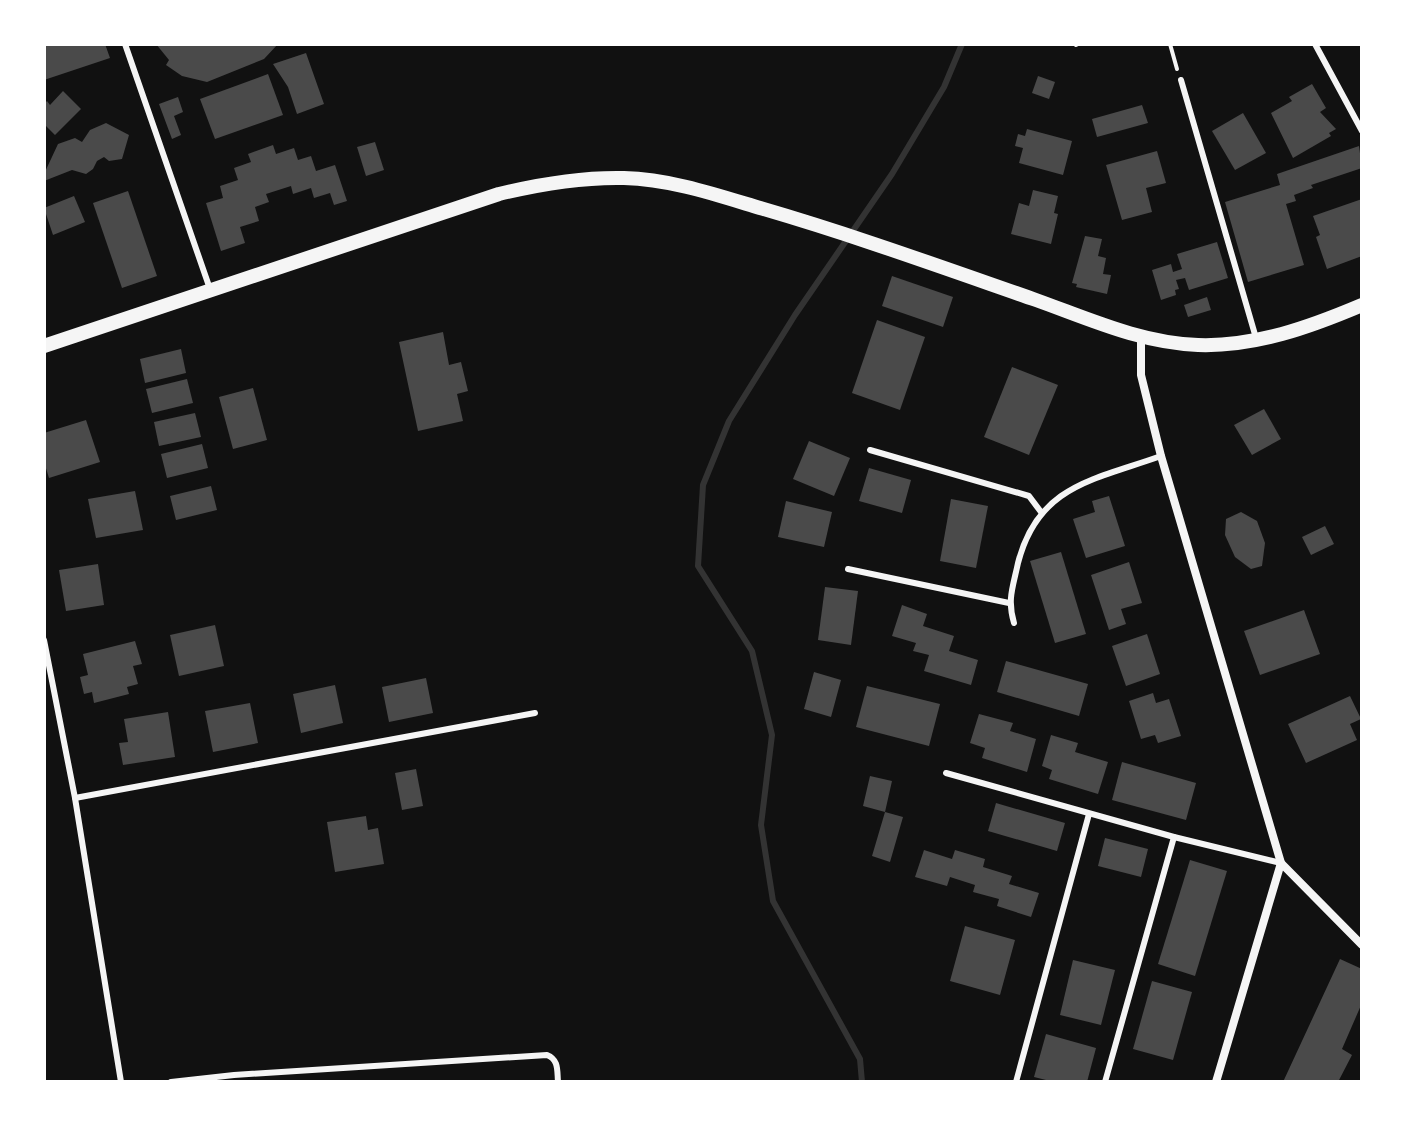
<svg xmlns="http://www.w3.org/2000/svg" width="1406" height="1126" viewBox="0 0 1406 1126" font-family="Quicksand,sans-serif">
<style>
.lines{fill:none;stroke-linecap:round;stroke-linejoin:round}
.stream{stroke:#333;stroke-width:6}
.building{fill:#4a4a4a}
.path{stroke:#f5f5f5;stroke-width:4}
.service{stroke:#f5f5f5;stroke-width:6}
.minor{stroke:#f5f5f5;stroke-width:8}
.tertiary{stroke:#f5f5f5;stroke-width:14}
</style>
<rect width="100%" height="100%" fill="#111"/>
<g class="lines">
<path class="stream" d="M862 1082 860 1059 773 901 761 825 772 735 752 651 698 566 703 485 729 421 795 315 892 174 944 87 962 44"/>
</g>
<g class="building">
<path d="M44 44H105L110 58 44 80Z"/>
<path d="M156 44H278L264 59 207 82 182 76 166 65 169 60Z"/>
<path d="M306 53 324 104 297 114 288 87 273 64Z"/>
<path d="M268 74 283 115 215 139 200 99Z"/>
<path d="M1038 76 1055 82 1049 99 1032 93Z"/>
<path d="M1312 84 1326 108 1320 112 1336 129 1329 133 1331 136 1293 158 1271 113 1292 101 1289 97Z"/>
<path d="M63 91 81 109 55 135 46 126 44 128V104L47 101 50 105Z"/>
<path d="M178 97 183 112 174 116 181 135 172 139 159 104Z"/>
<path d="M1142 105 1148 123 1097 137 1092 119Z"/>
<path d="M1243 113 1266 153 1235 170 1212 131Z"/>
<path d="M106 123 129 135 122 159 109 161 104 157 97 161 93 169 86 174 72 170 44 181V174L58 144 75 138 82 142 90 130Z"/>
<path d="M1027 129 1072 141 1063 175 1019 163 1023 148 1015 146 1018 134 1025 136Z"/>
<path d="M375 142 384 170 366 176 357 147Z"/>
<path d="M273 145 276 154 294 148 298 160 311 156 316 171 335 165 347 201 334 205 330 193 314 198 311 188 293 194 291 186 266 194 269 202 255 207 259 221 240 227 245 243 221 251 206 203 223 198 220 186 238 180 234 168 251 162 248 154Z"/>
<path d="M1359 146 1362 168 1311 185 1313 188 1294 195 1296 201 1286 204 1304 265 1248 282 1225 202 1280 185 1277 174Z"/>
<path d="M1157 151 1166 183 1146 188 1152 212 1122 220 1106 165Z"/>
<path d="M1033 190 1058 196 1054 213 1058 214 1051 244 1011 234 1019 203 1029 206Z"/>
<path d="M128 191 157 276 122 288 93 203Z"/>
<path d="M74 196 85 222 53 235 44 208Z"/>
<path d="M1362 199V256L1327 269 1316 237 1320 235 1313 216Z"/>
<path d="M1085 236 1102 239 1098 256 1106 258 1103 274 1111 275 1107 294 1076 287 1077 284 1072 283Z"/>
<path d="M1217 242 1228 278 1189 290 1185 278 1176 280 1179 289 1175 290 1176 295 1161 300 1152 270 1171 264 1173 272 1182 269 1177 254Z"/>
<path d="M892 276 953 297 943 327 882 306Z"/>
<path d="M1207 297 1211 310 1188 317 1184 305Z"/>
<path d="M877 320 925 337 900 410 852 393Z"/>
<path d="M443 332 449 365 461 362 468 391 457 394 463 421 418 431 399 342Z"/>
<path d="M181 349 186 373 145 383 140 359Z"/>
<path d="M1012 367 1058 385 1029 455 984 437Z"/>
<path d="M187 379 193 403 152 413 146 389Z"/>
<path d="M253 388 267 440 233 449 219 397Z"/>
<path d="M1264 409 1281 439 1252 455 1234 425Z"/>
<path d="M195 413 201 437 159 446 154 422Z"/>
<path d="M86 420 100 462 49 478 44 462V433Z"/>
<path d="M809 441 850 458 834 496 793 479Z"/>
<path d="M202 444 208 468 167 478 161 454Z"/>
<path d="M869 468 911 480 902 513 859 501Z"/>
<path d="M211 486 217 510 176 520 170 496Z"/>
<path d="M135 491 143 530 96 538 88 499Z"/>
<path d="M1109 496 1125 546 1086 558 1073 519 1095 512 1092 501Z"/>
<path d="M951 499 988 506 976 568 940 561Z"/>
<path d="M786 501 832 512 824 547 778 537Z"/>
<path d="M1241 512 1257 521 1265 543 1262 566 1251 569 1235 557 1225 535 1226 519Z"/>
<path d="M1325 526 1334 544 1311 555 1302 537Z"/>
<path d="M1061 552 1086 634 1055 643 1030 561Z"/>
<path d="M1129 562 1142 603 1121 609 1126 624 1109 630 1091 575Z"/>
<path d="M98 564 104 605 66 611 59 570Z"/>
<path d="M825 587 858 591 851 645 818 640Z"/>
<path d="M902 605 927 614 923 626 954 636 949 651 978 660 971 685 924 671 929 655 913 651 916 643 892 636Z"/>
<path d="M1304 610 1320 654 1260 675 1244 631Z"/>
<path d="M215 625 224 666 179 676 170 635Z"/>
<path d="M1147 634 1160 674 1126 686 1112 646Z"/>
<path d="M135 641 142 664 133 666 138 684 127 687 129 694 94 703 92 692 84 694 80 677 88 675 83 654Z"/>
<path d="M1006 661 1088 684 1079 716 997 692Z"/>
<path d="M814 672 841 680 831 717 804 709Z"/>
<path d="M426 678 433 713 389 722 382 687Z"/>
<path d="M335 685 343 723 301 733 293 694Z"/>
<path d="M867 686 940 704 929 746 856 727Z"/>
<path d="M1153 693 1156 703 1169 699 1181 736 1158 743 1155 735 1141 739 1129 701Z"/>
<path d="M1350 696 1361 719 1350 724 1357 740 1306 763 1288 724Z"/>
<path d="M250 703 258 743 213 752 205 711Z"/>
<path d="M168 712 175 757 123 765 119 743 128 742 124 719Z"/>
<path d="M979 714 1013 723 1010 731 1036 739 1027 772 982 758 985 748 970 743Z"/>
<path d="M1051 735 1078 743 1075 752 1108 762 1098 794 1049 779 1052 770 1042 766Z"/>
<path d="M1122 762 1196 783 1186 820 1112 800Z"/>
<path d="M416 769 423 806 402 810 395 773Z"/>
<path d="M870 776 892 781 885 812 903 817 890 862 872 856 885 812 863 806Z"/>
<path d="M996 803 1065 823 1057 851 988 831Z"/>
<path d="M366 816 368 830 378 828 384 864 335 872 327 822Z"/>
<path d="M1105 838 1148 849 1141 877 1098 866Z"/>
<path d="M924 850 952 859 955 850 985 859 983 867 1012 876 1009 884 1039 893 1031 917 997 906 999 899 973 892 975 885 950 877 947 886 915 877Z"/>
<path d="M1190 860 1227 871 1195 976 1158 964Z"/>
<path d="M965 926 1015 940 1000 995 950 981Z"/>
<path d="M1340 959 1362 969V1003L1342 1049 1352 1055 1338 1082H1283Z"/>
<path d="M1073 960 1115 970 1101 1025 1060 1015Z"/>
<path d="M1152 981 1192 992 1173 1060 1133 1049Z"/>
<path d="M1046 1034 1096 1048 1087 1082H1054L1034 1077Z"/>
</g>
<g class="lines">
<g class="path">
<path d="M1170 44 1177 69"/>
<path d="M1076 45 1078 44"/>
</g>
<g class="service">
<path d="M125 44 210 289"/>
<path d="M1315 44 1362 131"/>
<path d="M1181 80 1256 338"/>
<path d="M870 450 1029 496 1041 512"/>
<path d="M848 569 1009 603"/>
<path d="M1014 623C1007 599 1013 587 1018 563 1038 485 1094 480 1161 456"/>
<path d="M44 640 75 798 121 1082"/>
<path d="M946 773 1174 837 1281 863"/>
<path d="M75 798 535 713"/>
<path d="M171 1082 234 1075 547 1055C559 1060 557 1070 558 1082"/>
<path d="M1016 1082 1089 814"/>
<path d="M1105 1082 1174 837"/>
</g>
<g class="minor">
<path d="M1141 338V375L1161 456 1281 863 1216 1082"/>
<path d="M1281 863 1362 945"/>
</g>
<path class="tertiary" d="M44 346 499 194C540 184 582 177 624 178 670 179 717 195 760 208 853 235 944 268 1036 300 1089 319 1141 343 1198 345 1255 347 1310 327 1362 305"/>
</g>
<rect width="1406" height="1126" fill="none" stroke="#ffffff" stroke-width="92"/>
</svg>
